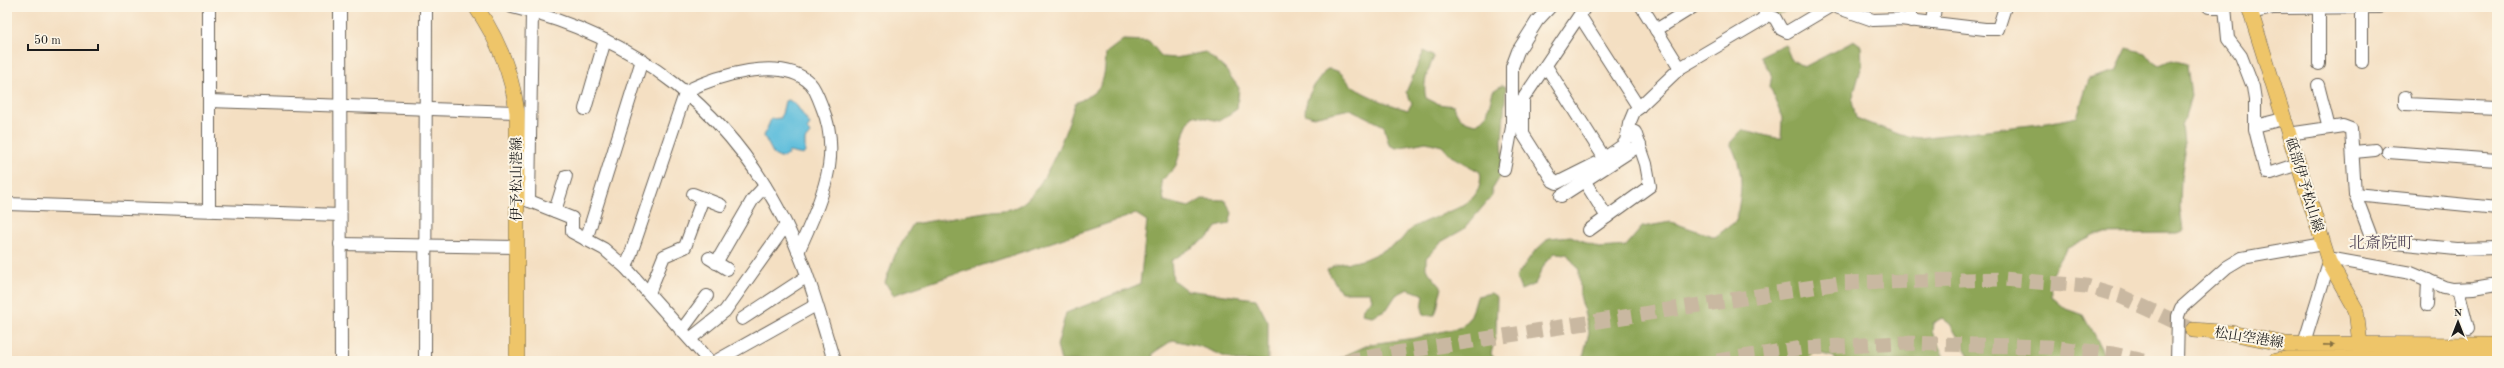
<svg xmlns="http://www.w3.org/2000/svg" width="2504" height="368" viewBox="0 0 2504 368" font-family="'Old Standard TT','Noto Serif JP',serif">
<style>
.green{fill:#b2be60;stroke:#676d3e}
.forest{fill:#8da556;stroke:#546039}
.water{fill:#5ebedc;stroke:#3d6d7c}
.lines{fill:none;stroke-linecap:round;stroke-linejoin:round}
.major-tunnel{stroke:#c9b8a1;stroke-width:15;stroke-dasharray:15 8;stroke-linecap:butt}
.minor-casing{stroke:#686056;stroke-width:14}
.major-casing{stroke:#686056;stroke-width:16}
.minor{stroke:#fff;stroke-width:12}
.major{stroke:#eec569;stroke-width:15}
.oneway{fill:#857042}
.labels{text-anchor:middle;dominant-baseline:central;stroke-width:4;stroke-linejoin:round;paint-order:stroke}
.street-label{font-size:14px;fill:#1c1c1c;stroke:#fcf5e5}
.quarter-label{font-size:16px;fill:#584c5d;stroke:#fcf5e5}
</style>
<rect width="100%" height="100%" fill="#fcf5e5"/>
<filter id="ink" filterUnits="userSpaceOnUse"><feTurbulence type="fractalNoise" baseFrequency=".025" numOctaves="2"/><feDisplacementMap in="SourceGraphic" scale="8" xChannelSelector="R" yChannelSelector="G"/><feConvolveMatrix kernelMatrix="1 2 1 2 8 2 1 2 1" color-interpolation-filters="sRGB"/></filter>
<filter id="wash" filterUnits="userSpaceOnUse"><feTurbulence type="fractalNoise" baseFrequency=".012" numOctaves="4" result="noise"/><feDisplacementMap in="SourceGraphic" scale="16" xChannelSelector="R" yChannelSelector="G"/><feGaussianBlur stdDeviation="0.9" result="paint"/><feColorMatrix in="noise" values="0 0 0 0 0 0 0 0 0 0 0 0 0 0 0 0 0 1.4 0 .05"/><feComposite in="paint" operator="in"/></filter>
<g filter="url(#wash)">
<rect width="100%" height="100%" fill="#f4dfc2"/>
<path class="green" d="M1771 7H1794L1777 16Z"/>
<g class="forest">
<path d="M1123 40 1149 41 1162 57 1176 58 1205 52 1225 69 1239 88 1237 109 1219 121 1193 115C1181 129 1183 148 1176 165 1173 171 1166 176 1161 181L1164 201 1189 207 1202 199 1225 200 1232 213 1229 224 1216 227 1210 236 1171 261 1173 280 1186 290 1256 299 1268 322V361H1235L1199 346 1173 340 1153 353 1152 361H1061L1057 346 1066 313 1140 284 1147 221 1136 214 893 295 885 282 895 255 913 224C937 220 961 216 985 212 995 210 1007 211 1016 207 1043 196 1067 130 1075 103 1104 90 1104 83 1106 53Z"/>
<path d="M1854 41 1861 46 1862 65 1852 100 1856 118 1901 135 1919 138 2047 123 2077 117 2089 79 2116 71 2127 48 2146 53 2152 61 2158 65 2172 60 2187 64 2191 97 2182 126 2185 152 2181 177 2180 208 2183 231 2178 233 2095 234 2066 249 2050 276 2051 296 2066 309 2083 315 2103 352 2111 361H1972L1950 324 1942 318 1933 323 1932 332 1946 361H1836L1834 357 1814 352 1806 361H1582L1589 332 1580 295 1579 270 1567 254 1555 253 1545 263 1535 284 1521 290 1516 277 1533 253 1549 238 1571 236 1599 248 1626 246 1642 227 1671 222 1715 237 1736 221C1742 190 1745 172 1730 143L1742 130C1755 131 1767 138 1781 138L1782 118 1770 86 1772 75 1760 56 1785 44 1791 59 1804 67Z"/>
<path d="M1424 51 1434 57C1428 71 1422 83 1426 98L1438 104 1454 106C1458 119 1465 122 1477 124L1487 114 1493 91 1502 85 1506 87 1502 141 1504 170 1492 190V196L1464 229 1441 242 1426 258V269L1442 288C1438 297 1439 306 1435 315H1424L1422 308 1424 295 1408 289 1396 295 1387 309 1372 316 1362 314 1363 308 1372 300 1370 292H1341L1327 270C1343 259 1346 265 1362 260 1368 258 1395 245 1400 241 1404 237 1407 231 1412 228 1429 217 1463 211 1475 195 1479 189 1482 179 1480 172L1451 156 1442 146 1426 142 1396 148 1389 145 1384 126 1350 109 1313 117 1305 114C1305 95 1316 83 1327 69 1347 70 1343 82 1358 90 1374 99 1391 105 1408 110L1412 103 1406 92Z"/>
<path d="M1491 293 1497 297 1496 334 1491 354 1497 361H1333L1370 344 1415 338 1461 327 1471 316 1477 296Z"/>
</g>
<path class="water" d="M789 100 797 106 810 125 807 129 810 134 805 140V152L803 155 789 152 786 156 780 158 774 155 764 136 771 119 781 118 785 101Z"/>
</g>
<g filter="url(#ink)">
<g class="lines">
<g class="major-tunnel">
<path d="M1345 361 1839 283 2003 279 2086 286 2120 296 2193 330"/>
<path d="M1717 361 1802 348 1903 343 2049 347 2113 354 2143 361"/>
</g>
<g class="minor-casing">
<g id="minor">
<path d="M209 7V210"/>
<path d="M340 7 341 361"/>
<path d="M512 7C635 36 731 110 786 224 807 267 820 315 834 361"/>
<path d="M1585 7 1523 99V134L1553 181 1557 183 1599 162 1622 146 1626 141 1629 124 1634 112 1680 68 1763 19 1765 14 1764 7"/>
<path d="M1642 7 1680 68"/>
<path d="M1836 7 1873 20 1900 19 1985 29H1998L2005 7"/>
<path d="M1911 7V21"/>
<path d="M2209 7H2221"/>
<path d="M2225 7 2228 39 2241 56 2253 87 2255 100V129L2265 169 2267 173H2271L2298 164"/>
<path d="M2319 7V64"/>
<path d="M2251 13 2273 8 2379 7"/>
<path d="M1765 14 1775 18 1781 29 1787 32 1829 7"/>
<path d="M1580 16 1639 108"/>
<path d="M1933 23 1935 7"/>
<path d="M1656 30 1693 7"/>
<path d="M2362 62V7"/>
<path d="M1546 66 1605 159"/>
<path d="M2318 85 2329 128"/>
<path d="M2405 97V104L2497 108"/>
<path d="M209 101 517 112"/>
<path d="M585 109 605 40"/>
<path d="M2255 126 2283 119"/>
<path d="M2288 134 2343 126 2351 129 2355 194 2372 239 2375 241 2456 249 2497 248"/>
<path d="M2354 152 2375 150"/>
<path d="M2388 152 2497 160"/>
<path d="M1504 170 1512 127V67L1518 51 1537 21 1550 7"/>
<path d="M1585 182 1607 217"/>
<path d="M693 194 721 205"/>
<path d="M2355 194 2497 208"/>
<path d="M517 196 572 218V232L604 249 626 268 709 361"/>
<path d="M1561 196 1640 145"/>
<path d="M529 201 532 12"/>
<path d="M7 204 340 215"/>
<path d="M555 211 566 176"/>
<path d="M1589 230 1650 186 1646 164 1635 132 1628 130"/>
<path d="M586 240 642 60"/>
<path d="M340 244 517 247"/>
<path d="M709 258 727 269"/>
<path d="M2328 258 2411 273 2444 287 2453 289 2474 288 2497 284"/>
<path d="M716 263 753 199 765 186"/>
<path d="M626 268 686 91C717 76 781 55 810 83 815 88 819 99 822 107 830 126 832 146 829 166 824 196 810 225 798 252"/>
<path d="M2458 289 2468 329"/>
<path d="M649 293 664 256 685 247 703 198"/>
<path d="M2427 305 2428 280"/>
<path d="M742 319 806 277"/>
<path d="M681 331 707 296"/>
<path d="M2306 337 2329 262"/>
<path d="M690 339 725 311 786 225"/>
<path d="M425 361 426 7"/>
<path d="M716 361 816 305"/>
<path d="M2177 361 2178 316 2181 308 2227 267 2242 258 2323 244"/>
</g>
</g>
<g class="major-casing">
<g id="major">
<path d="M476 7C498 39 512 74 517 112V361"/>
<path d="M2249 7 2329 262 2356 310 2362 361"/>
<path d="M2193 330 2231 333 2286 344 2497 345"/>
<path d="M2275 361 2285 359 2497 358"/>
</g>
</g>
<use href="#minor" class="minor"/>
<use href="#major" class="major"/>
</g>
<defs><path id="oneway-solid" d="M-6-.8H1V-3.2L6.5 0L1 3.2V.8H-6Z"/></defs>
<use class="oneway" href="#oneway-solid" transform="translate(2329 345) rotate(1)"/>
</g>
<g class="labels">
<g class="street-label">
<text transform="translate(517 179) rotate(-90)">伊予松山港線</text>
<text transform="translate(2304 185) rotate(73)">砥部伊予松山線</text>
<text transform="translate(2249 338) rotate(9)">松山空港線</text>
</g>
<g class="quarter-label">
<text x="2381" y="244">北斎院町</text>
</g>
</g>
<rect width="2504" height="368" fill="none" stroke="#fcf5e5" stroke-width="24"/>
<g transform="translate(2458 322)" stroke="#fcf5e5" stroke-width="3" paint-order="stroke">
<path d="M0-3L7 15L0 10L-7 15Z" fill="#1c1c1c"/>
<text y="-6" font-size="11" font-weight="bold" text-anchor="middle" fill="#1c1c1c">N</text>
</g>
<path d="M28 44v6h70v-6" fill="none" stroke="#1c1c1c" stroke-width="2"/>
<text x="34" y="44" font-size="12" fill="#1c1c1c" stroke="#fcf5e5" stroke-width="3" paint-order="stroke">50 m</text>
</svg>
